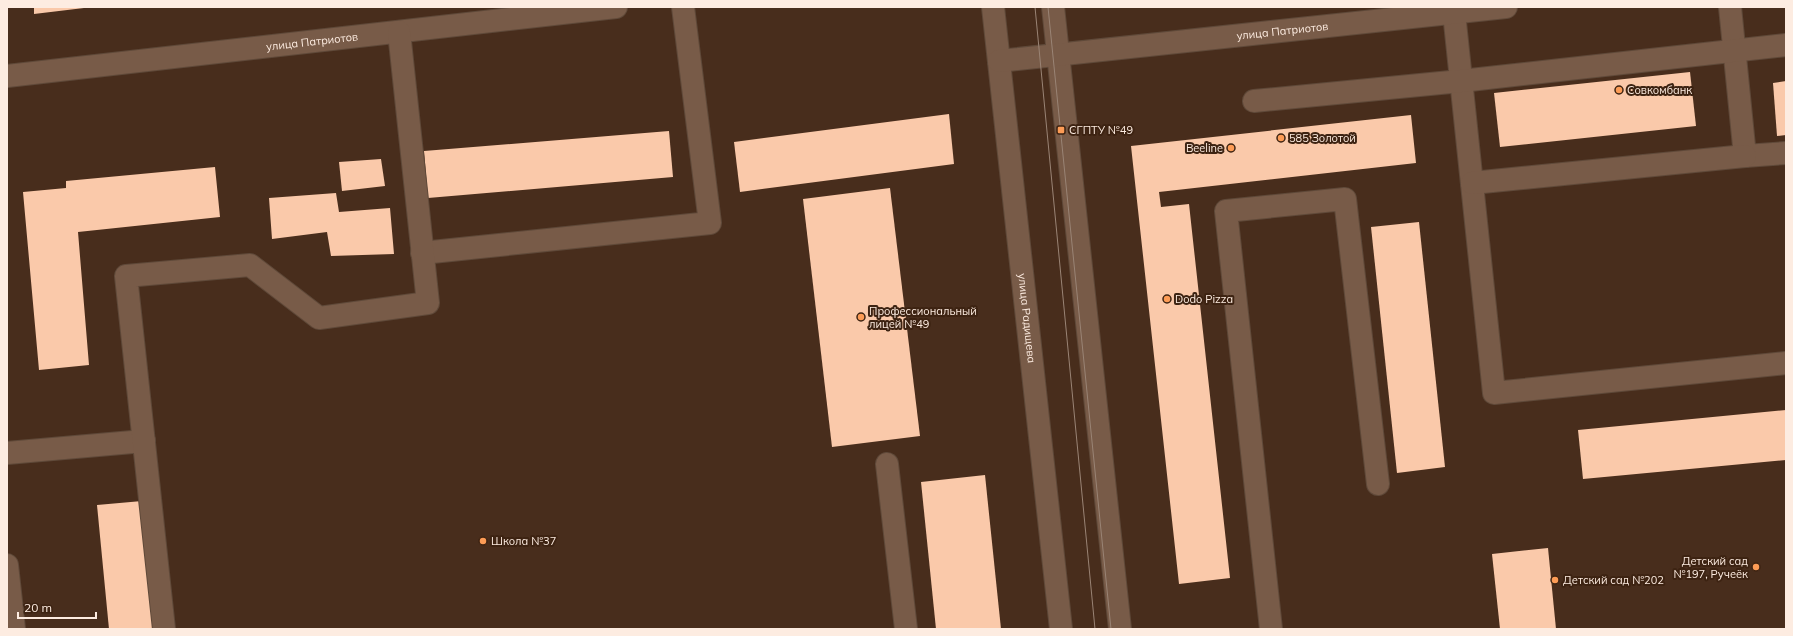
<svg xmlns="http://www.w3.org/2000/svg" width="1793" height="636" viewBox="0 0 1793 636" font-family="Mulish,sans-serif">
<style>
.building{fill:#fac9aa}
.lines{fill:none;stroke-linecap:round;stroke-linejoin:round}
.minor-casing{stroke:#5f4939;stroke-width:24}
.minor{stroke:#785b48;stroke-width:22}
.tram{stroke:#9a8475;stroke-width:1}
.poi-dot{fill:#fd9c56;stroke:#3d2312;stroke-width:1.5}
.labels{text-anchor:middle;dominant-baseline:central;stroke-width:4;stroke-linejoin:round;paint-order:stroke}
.street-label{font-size:11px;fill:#fdece1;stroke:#3d2312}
.poi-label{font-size:11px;fill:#fdece1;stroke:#3d2312;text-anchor:start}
</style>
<rect width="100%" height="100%" fill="#482d1c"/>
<g class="building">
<path d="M34 7H84V8L34 14Z"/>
<path d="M1690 72 1696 126 1500 147 1494 93Z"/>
<path d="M1786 81V135L1777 136 1773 83Z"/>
<path d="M949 114 954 164 740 192 734 142Z"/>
<path d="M1411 115 1416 163 1159 192 1161 207 1189 204 1230 578 1179 584 1131 146Z"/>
<path d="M669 131 673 177 428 198 424 151Z"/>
<path d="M381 159 385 186 342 191 339 162Z"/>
<path d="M215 167 220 217 78 232 89 365 39 370 23 192 66 188V181Z"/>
<path d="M890 188 920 436 832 447 803 199Z"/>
<path d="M336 193 339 212 390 208 394 254 331 256 327 232 272 239 269 198Z"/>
<path d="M1419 222 1445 467 1397 473 1371 227Z"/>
<path d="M1786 410V460L1583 479 1578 430Z"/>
<path d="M985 475 1001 629H936L921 482Z"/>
<path d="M142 501 154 629H109L97 505Z"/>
<path d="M1548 548 1556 629H1500L1492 554Z"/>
</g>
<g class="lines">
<g class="minor-casing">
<g id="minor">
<path id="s1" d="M993 7 1061 629"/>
<path d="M1053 7 1120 629"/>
<path d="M1730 7 1745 156 1786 153"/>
<path d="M1454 13 1494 393 1786 363"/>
<path id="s2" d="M999 61 1506 7"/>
<path id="s3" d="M7 76 616 7"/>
<path d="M1254 101 1461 81 1786 45"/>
<path d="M1472 183 1745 156"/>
<path d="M422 253 710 223 683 7"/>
<path d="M7 453 144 441"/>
<path d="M887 464 906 629"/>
<path d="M7 565 14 629"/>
<path d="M164 629 126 276 250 265 319 318 428 303 399 32"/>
<path d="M1271 629 1226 211 1345 199 1378 484"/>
</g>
</g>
<use href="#minor" class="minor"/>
<g class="tram">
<path d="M1035 7 1095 629"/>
<path d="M1048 7 1111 629"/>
</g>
</g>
<g class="poi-dot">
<circle cx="1619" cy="90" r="4"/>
<rect x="1057" y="126" width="8" height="8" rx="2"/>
<circle cx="1281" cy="138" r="4"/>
<circle cx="1231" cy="148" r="4"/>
<circle cx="1167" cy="299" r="4"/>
<circle cx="861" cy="317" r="4"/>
<circle cx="483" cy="541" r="4"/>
<circle cx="1756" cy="567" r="4"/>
<circle cx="1555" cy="580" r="4"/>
</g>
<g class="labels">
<g class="street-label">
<text stroke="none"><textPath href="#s2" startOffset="285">улица Патриотов</textPath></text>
<text stroke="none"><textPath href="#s3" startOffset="307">улица Патриотов</textPath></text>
<text stroke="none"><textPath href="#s1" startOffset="313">улица Радищева</textPath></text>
</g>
<g class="poi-label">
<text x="1627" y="90">Совкомбанк</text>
<text x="1069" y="130">СГПТУ №49</text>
<text x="1289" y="138">585 Золотой</text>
<text x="1223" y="148" text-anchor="end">Beeline</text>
<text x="1175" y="299">Dodo Pizza</text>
<text x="869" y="311">Профессиональный<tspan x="869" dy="13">лицей №49</tspan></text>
<text x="491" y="541">Школа №37</text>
<text x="1748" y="561" text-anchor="end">Детский сад<tspan x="1748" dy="13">№197, Ручеёк</tspan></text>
<text x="1563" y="580">Детский сад №202</text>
</g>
</g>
<rect width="1793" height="636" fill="none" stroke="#fdece1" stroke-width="16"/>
<path d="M18 612v6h78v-6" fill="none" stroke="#fdece1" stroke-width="2"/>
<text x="24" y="612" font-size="12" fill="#fdece1" stroke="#3d2312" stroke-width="3" paint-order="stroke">20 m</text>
</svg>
